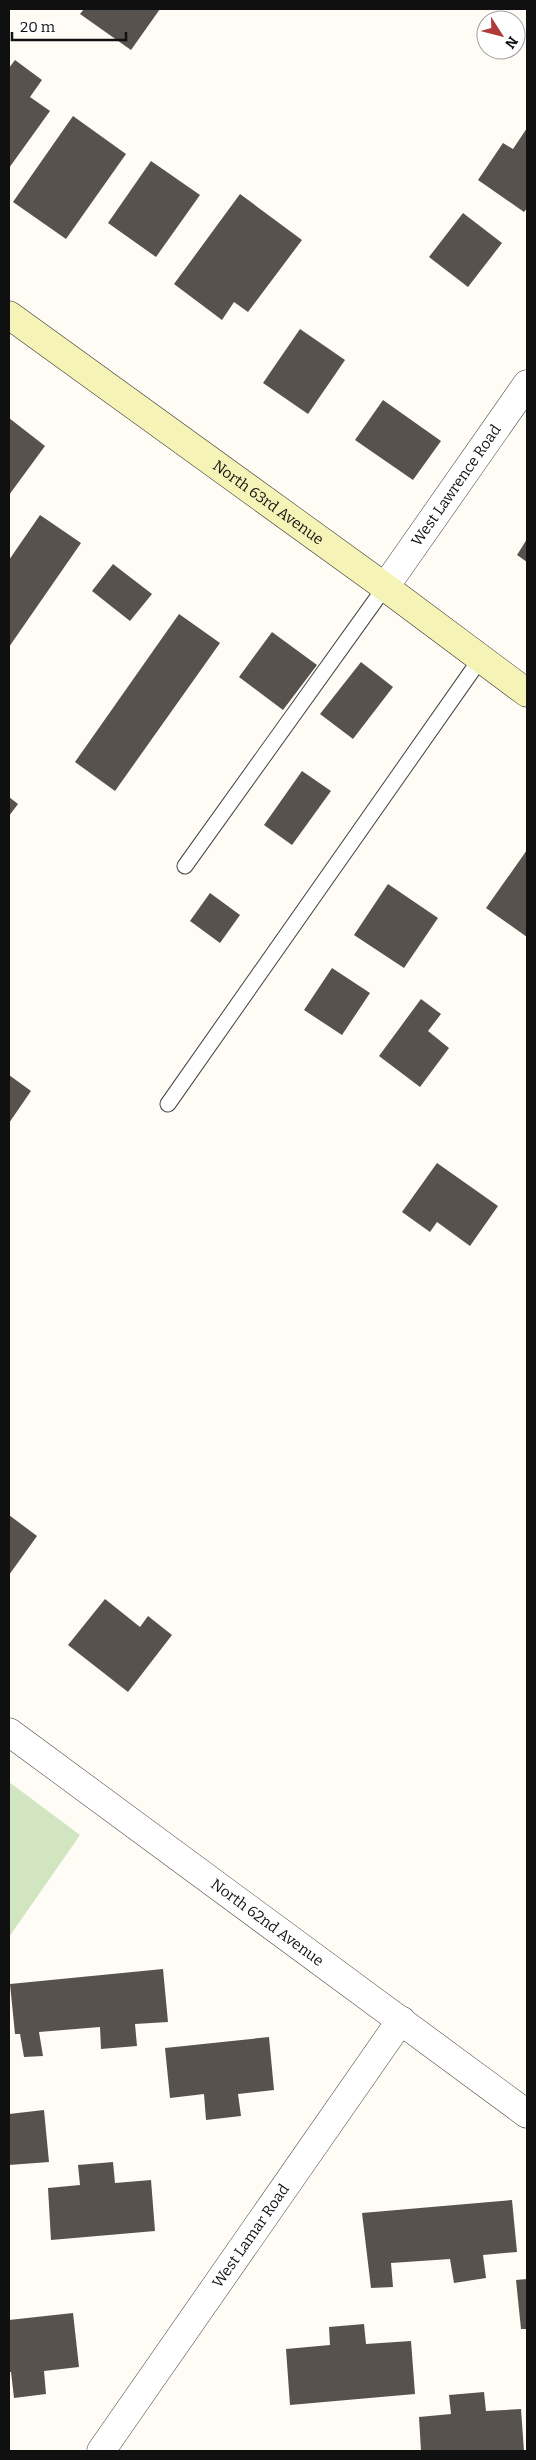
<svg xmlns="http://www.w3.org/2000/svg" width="536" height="2460" viewBox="0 0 536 2460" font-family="Bitter,serif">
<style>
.green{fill:#d1e5c0}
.building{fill:#57524d}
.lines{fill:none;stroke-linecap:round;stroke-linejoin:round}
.lane-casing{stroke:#434343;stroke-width:17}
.street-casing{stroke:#434343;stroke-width:29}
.secondary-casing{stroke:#323232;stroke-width:29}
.lane{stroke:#fff;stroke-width:15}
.street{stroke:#fff;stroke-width:28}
.secondary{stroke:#f6f3b7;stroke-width:28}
.labels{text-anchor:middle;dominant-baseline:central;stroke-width:5;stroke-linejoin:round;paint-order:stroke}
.street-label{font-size:15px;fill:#101010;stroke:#fff}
</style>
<rect width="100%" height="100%" fill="#fefcf4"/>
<path class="green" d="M9 1782 80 1835 9 1937Z"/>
<g class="building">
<path d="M84 9H160L131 50 80 14Z"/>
<path d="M15 60 42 80 30 97 50 111 9 168V68Z"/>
<path d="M73 116 126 154 66 239 13 202Z"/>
<path d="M527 128V208L524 212 478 180 503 143 513 149Z"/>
<path d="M151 161 200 195 156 257 108 223Z"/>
<path d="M240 194 302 240 248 312 234 302 222 320 174 284Z"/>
<path d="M463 213 502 243 468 287 429 257Z"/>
<path d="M300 329 345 360 308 414 263 383Z"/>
<path d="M383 400 441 441 413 480 355 440Z"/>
<path d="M9 418 45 446 9 495Z"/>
<path d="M40 515 81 543 9 647V560Z"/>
<path d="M527 539V562L517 555Z"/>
<path d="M113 564 152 594 130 621 92 591Z"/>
<path d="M179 614 220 643 115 791 75 762Z"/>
<path d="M272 632 317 665 283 710 239 677Z"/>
<path d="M361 662 393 687 353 739 320 714Z"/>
<path d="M302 771 331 791 292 845 264 825Z"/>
<path d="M9 797 18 804 9 816Z"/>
<path d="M527 850V937L486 908Z"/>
<path d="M388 884 438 918 404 968 354 935Z"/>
<path d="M210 893 240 915 220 943 190 921Z"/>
<path d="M332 968 370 993 342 1035 304 1010Z"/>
<path d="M421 999 441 1014 428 1031 449 1048 420 1087 379 1056Z"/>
<path d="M9 1075 31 1091 9 1123Z"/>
<path d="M437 1163 498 1206 470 1246 437 1222 430 1232 402 1212Z"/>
<path d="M9 1515 37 1536 9 1575Z"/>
<path d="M105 1599 140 1627 148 1616 172 1635 128 1692 68 1645Z"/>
<path d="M163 1969 168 2022 135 2024 137 2046 101 2049 100 2027 39 2032 43 2056 24 2057 20 2034H15L10 1984Z"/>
<path d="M269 2037 274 2090 238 2094 241 2116 206 2120 204 2094 170 2098 165 2048Z"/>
<path d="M44 2110 49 2162 9 2165V2114Z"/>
<path d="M113 2162 115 2183 151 2180 155 2231 51 2240 48 2188 80 2185 78 2165Z"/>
<path d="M512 2200 517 2252 483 2255 486 2278 454 2283 450 2259 391 2263 393 2287 371 2288 362 2213Z"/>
<path d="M527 2279V2329H521L516 2280Z"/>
<path d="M73 2313 79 2367 44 2371 46 2394 14 2398 11 2372H9V2320Z"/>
<path d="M364 2324 366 2344 411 2341 415 2394 290 2405 286 2349 330 2345 329 2327Z"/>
<path d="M484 2392 486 2411 521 2409 524 2451H421L419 2417 451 2414 449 2395Z"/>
</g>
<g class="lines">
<g class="lane-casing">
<g id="lane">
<path d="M185 866 385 587"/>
<path d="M168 1104 481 658"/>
</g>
</g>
<g class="street-casing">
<g id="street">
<path id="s1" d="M385 587 527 384"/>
<path id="s2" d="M9 1732 527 2114"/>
<path id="s3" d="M101 2451 401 2020"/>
</g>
</g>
<g class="secondary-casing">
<g id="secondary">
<path id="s4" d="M9 315 385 587 527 693"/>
</g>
</g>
<use href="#lane" class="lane"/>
<use href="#street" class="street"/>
<use href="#secondary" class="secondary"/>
</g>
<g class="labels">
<g class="street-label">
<text stroke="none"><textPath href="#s1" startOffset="124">West Lawrence Road</textPath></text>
<text stroke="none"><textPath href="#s4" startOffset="320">North 63rd Avenue</textPath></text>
<text stroke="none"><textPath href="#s2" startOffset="321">North 62nd Avenue</textPath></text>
<text stroke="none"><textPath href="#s3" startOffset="262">West Lamar Road</textPath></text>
</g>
</g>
<rect width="536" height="2460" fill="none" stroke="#101010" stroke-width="20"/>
<g transform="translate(501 35) rotate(126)"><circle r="24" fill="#ffffff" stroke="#9f9f9f"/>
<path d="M0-4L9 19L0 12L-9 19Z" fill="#b03a37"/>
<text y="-8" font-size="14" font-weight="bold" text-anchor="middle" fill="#101010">N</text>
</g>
<path d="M12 32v8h114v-8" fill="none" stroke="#101010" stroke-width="2.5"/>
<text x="20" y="32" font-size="15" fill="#101010" stroke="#ffffff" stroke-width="4" paint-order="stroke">20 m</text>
</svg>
